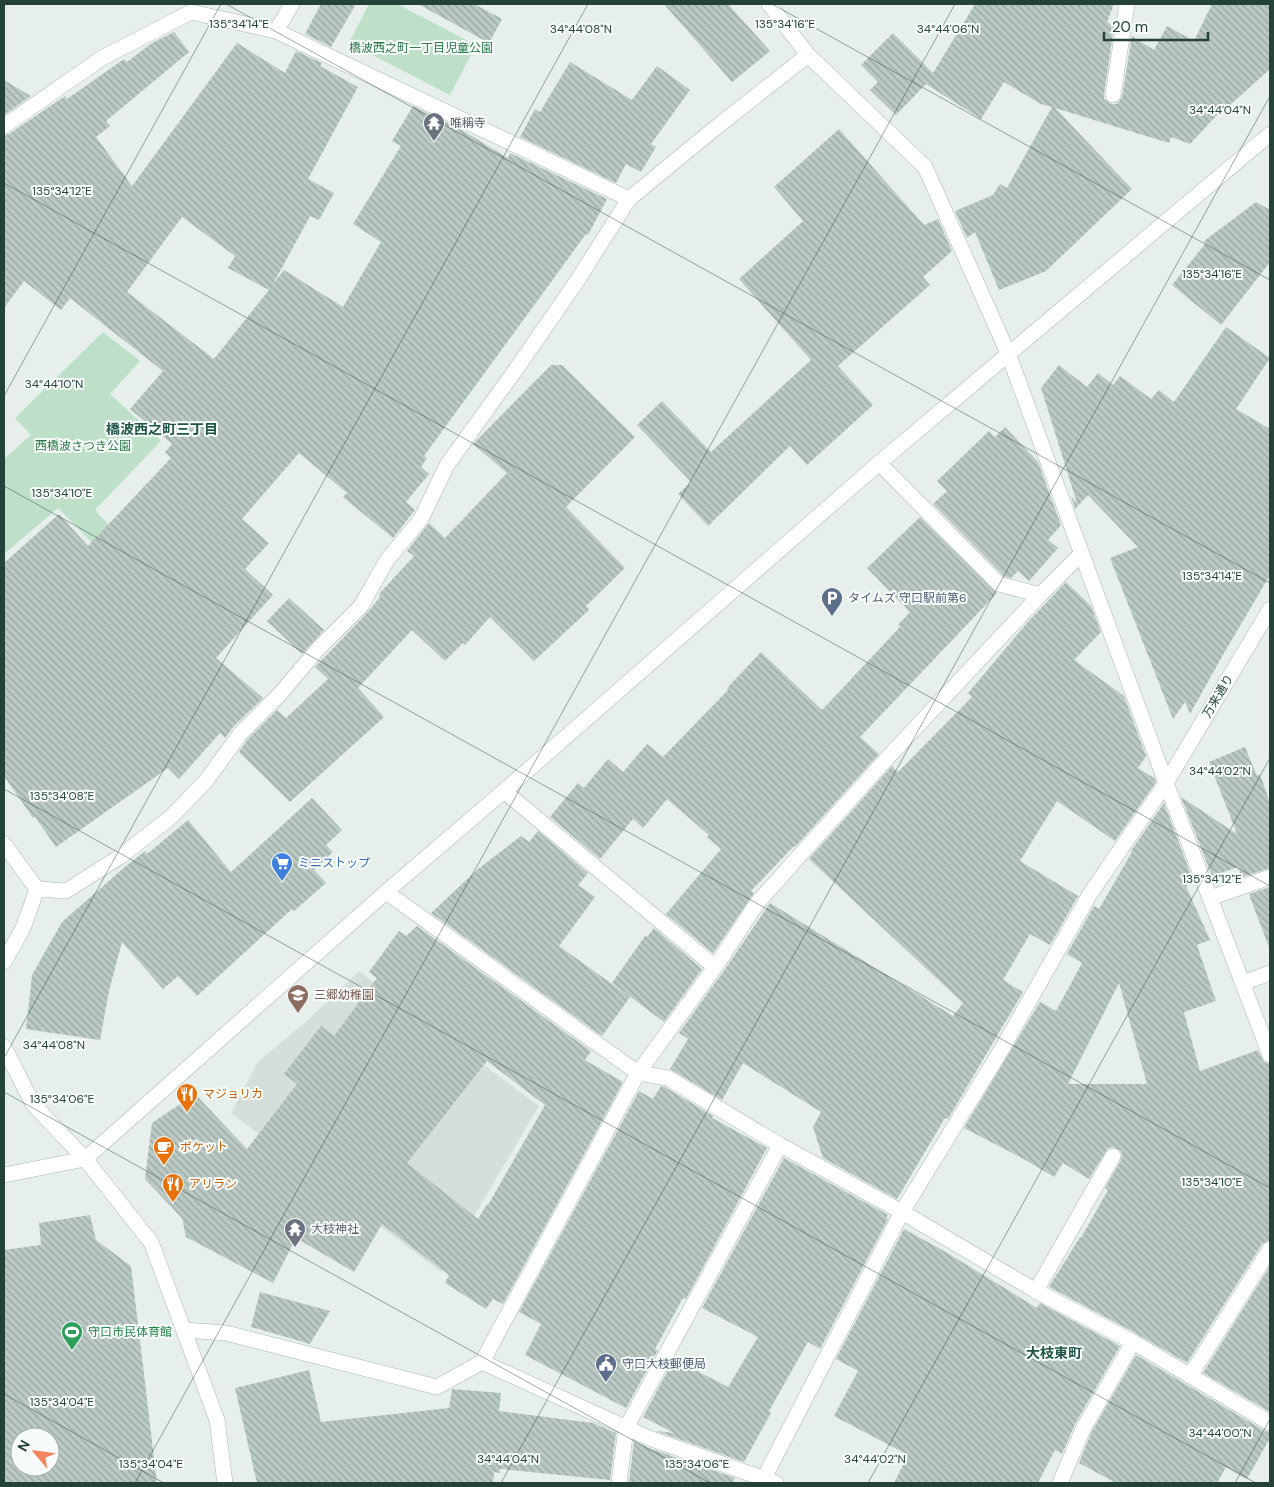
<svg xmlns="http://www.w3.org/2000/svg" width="1274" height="1487" viewBox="0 0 1274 1487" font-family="'DM Sans','Noto Sans JP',sans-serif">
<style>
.built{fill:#d4dfda}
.park{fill:#bfe0c8}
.building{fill:url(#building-back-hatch);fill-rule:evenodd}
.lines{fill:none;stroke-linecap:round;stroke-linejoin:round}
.minor-casing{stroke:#a8b8b2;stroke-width:16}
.minor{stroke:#fff;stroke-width:15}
.ticks{fill:none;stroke:#24423a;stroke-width:1;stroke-opacity:0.45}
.labels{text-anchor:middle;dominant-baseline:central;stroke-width:4;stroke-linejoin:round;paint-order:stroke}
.park-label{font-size:12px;fill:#2d7a4b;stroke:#f7fbf9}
.worship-label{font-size:12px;fill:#5b616d;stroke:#f7fbf9;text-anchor:start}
.service-label{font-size:12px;fill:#4e5e75;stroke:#f7fbf9;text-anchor:start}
.street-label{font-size:12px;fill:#24423a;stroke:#f7fbf9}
.shop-label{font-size:12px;fill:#366cbe;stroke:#f7fbf9;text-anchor:start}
.education-label{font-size:12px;fill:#785e54;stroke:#f7fbf9;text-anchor:start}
.food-label{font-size:12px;fill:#c56008;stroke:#f7fbf9;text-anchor:start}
.leisure-label{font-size:12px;fill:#27864d;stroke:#f7fbf9;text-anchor:start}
.neighbourhood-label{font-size:14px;font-weight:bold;fill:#1f5548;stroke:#f7fbf9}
.ticks-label{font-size:12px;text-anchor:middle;fill:#24423a;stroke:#f7fbf9;stroke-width:4;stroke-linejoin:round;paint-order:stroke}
</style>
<defs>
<pattern id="building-back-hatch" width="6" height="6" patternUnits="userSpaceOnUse" patternTransform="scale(1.25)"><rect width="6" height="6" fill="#bbcac4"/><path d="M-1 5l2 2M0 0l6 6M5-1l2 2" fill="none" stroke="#98a6a0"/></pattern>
</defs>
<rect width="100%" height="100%" fill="#e6efeb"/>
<path class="built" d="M359 971 539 1106 441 1272 231 1113 258 1062 310 1018Z"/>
<g class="park">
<path d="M369 4H397L476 45 450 95 349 43Z"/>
<path d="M103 332 140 361 110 394 161 441 95 510 119 536 101 552 58 508 4 554V459L31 435 15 418Z"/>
</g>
<g class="building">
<path d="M321 4H356L331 47 305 34Z"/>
<path d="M418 4H474L502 19 489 43Z"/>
<path d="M664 4H728L770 51 732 82Z"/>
<path d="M975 4H1114L1107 22 1114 26 1104 94V99L1111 104H1117L1122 97 1132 36 1154 50 1167 26 1194 41 1212 4H1270V69L1229 106 1217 115 1190 144 1171 137 1169 143 1055 108 1132 189 1046 271 999 290 975 232 967 238 955 211 993 195 1000 184 1007 188 1052 107 1041 104 1004 82 981 119 926 84 896 115 870 90 878 82 861 65 893 33 933 73Z"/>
<path d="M174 32 189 52 106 121 110 126 96 137 132 186 237 43 285 73 296 51 322 63 320 66 358 87 308 179 334 193 319 220 310 216 273 284 284 270 343 307 381 242 353 224 401 146 392 141 413 106 460 129 508 158 510 153 607 199 588 235 586 234 424 456 427 458 421 467 429 474 406 502 415 510 393 538 343 497 347 493 299 453 242 519 269 543 245 569 273 595 216 658 263 698 234 726 225 738 220 733 179 779 168 768 56 847 35 817 33 818 4 776V563L59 514 88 546 171 458 165 452 172 444 130 409 163 371 70 298 61 310 24 281 4 308V135L9 134 65 96 67 99 124 59 127 62 152 43ZM182 217 235 256 228 268 269 290 214 359 127 292Z"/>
<path d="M570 62 632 100 657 66 690 90 651 144 656 147 641 172 626 164 616 183 520 137 535 109 540 112Z"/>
<path d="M4 80 31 96 4 115Z"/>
<path d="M839 129 924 225 938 219 952 251 923 277 930 285 838 366 873 405 807 465 790 446 708 526 678 494 691 482 637 425 662 401 711 452 811 360 739 279 803 221 774 187Z"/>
<path d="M1256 202 1270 210V262L1221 325 1172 285 1205 244 1204 241Z"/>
<path d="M1226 327 1270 358 1236 409 1270 429V575L1220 660 1190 714 1185 702 1173 719 1110 558 1138 547 1088 495 1075 509 1071 496 1077 503 1041 388 1059 365 1087 387 1098 373 1113 385 1120 376 1151 399 1159 390 1174 402Z"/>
<path d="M551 365H562L635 437 566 507 625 568 586 606 589 610 534 661 490 617 465 645 463 643 445 661 412 630 358 688 384 717 290 802 239 752 248 739 277 710 286 718 328 679 315 667 368 612 380 597 379 594 414 556 407 551 429 523 445 538 507 473 473 444Z"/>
<path d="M1005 427 1038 462 1061 525 1048 540 1058 548 1029 581 1018 571 1011 578 1004 576 933 504 947 491 937 481 989 431 995 437Z"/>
<path d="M920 517 997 593 860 737 879 754 795 847 794 846 751 891 754 893 713 953 666 914 721 849 707 837 709 835 667 799 643 828 633 819 600 859 550 817 578 783 584 788 608 759 623 772 647 744 663 757 728 690 727 688 761 652 822 710 900 627 898 625 910 612 867 568Z"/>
<path d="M1066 582 1091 606 1101 632 1074 660 1124 696 1146 756 1138 768 1154 778 1156 782 1115 841 1057 801 1020 861 1078 896 1050 945 1030 934 1003 980 1023 992 948 1119 945 1118 897 1199 823 1158 813 1127 821 1112 743 1063 722 1100 670 1069 688 1039 679 1033 723 972 770 903 953 1016 963 1003 809 859 892 766 898 772 972 697 968 693 1027 623Z"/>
<path d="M289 598 324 630 302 654 267 621Z"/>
<path d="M1245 747 1257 776 1260 774 1270 803V868L1242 877 1238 867 1212 876 1181 797 1237 834 1209 762Z"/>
<path d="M312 798 342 830 326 845 333 852 314 870 326 883 294 911 292 909 197 996 178 976 163 989 122 942 109 991 100 1040 26 1029 32 975 62 922 126 866 145 851 147 854 188 820 231 872Z"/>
<path d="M1164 803 1194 883 1186 886 1210 940 1197 945 1216 1001 1184 1012 1200 1071 1258 1050 1264 1062 1270 1064V1240L1262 1244 1187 1363 1137 1334 1049 1287 1080 1237 1081 1238 1108 1190 1105 1188 1121 1160 1122 1155 1121 1151 1113 1147 1108 1148 1089 1179 1063 1163 1054 1177 1022 1158 964 1128 1040 1002 1056 1011 1082 963 1067 954 1094 906 1099 909 1132 852 1131 851ZM1119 983 1147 1084H1068Z"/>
<path d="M538 831 588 873 578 885 595 897 559 946 630 997 602 1036 431 913 478 869 521 836 529 842Z"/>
<path d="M1270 887V944L1268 945 1249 894Z"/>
<path d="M417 926 591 1051 585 1060 623 1082 503 1304 493 1299 486 1309 445 1283 449 1275 382 1224 354 1272 296 1238 273 1283 186 1237 182 1218 145 1179 152 1123 195 1094 247 1149 297 1084 284 1074 321 1026 334 1036 377 978 369 972 399 931 406 936ZM487 1061 545 1105 488 1205 487 1204 478 1219 407 1163Z"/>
<path d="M654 928 702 969 664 1022 612 983 645 936 647 937Z"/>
<path d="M661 1086 665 1087 713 1116 712 1118 767 1148 686 1299 683 1298 655 1349 658 1350 626 1408 525 1355 541 1324 519 1312 639 1091 653 1099Z"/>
<path d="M784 1158 888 1215 886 1218 888 1219 820 1349 808 1342 769 1411 771 1413 744 1462 656 1431 674 1433 643 1417 674 1359 728 1387 758 1337 702 1308Z"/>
<path d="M90 1215 96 1240 131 1266 157 1483H4V1250L41 1245 39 1223ZM20 1437H50V1467H20Z"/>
<path d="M904 1229 944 1251 1037 1308 1040 1303 1120 1346 1075 1424 1062 1454 1055 1450 1038 1483H894L908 1455 834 1416 858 1371 836 1359Z"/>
<path d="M1270 1266V1412L1203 1373Z"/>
<path d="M260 1292 330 1311 310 1344 251 1327Z"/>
<path d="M1136 1355 1265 1431 1270 1432V1438L1247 1479 1226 1467 1217 1483H1116L1079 1463 1091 1433Z"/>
<path d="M309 1370 321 1422 449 1408 452 1389 501 1393 499 1411 593 1423 616 1433 610 1480 500 1469V1473L494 1472 493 1483H257L235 1388Z"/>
<path d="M634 1441 646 1447 735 1478 732 1483 629 1482Z"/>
</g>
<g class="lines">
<g class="minor-casing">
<g id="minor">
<path d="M769 4 808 55 925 167 1008 353 1166 783 1270 1055"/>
<path d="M276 31 292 4"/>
<path d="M1113 95 1127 4"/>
<path d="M4 126 102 58 191 12 276 31 629 199"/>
<path d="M879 463 999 584 1040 595"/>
<path d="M504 791 715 967"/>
<path d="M4 844 37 889 23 928 4 962"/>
<path d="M37 889 66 891 121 856 171 817 205 782 241 733 280 694 318 649 361 606 387 560 421 519 447 465 519 365 577 281 629 199 714 129 808 55"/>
<path d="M386 892 638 1073 668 1078 780 1145 902 1212 1036 1291 1133 1342 1270 1423"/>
<path d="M1210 898 1270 877"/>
<path d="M1243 983 1270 973"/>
<path d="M4 1047 33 1104 85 1159 151 1242 217 1420 225 1483"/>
<path d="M4 1175 85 1159 386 892 504 791 879 463 1270 134"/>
<path d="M1036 1291 1113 1156"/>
<path d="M184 1330 226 1333 437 1387 482 1362 649 1438 776 1483"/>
<path d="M482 1362 638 1073 715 967 758 902 890 755 1040 595 1081 554"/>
<path d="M1190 1376 1270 1249"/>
<path d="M619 1483 626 1428 780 1145"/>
<path d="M764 1483V1478L902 1212 1003 1047 1090 894 1166 783 1270 609"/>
<path d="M1060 1483 1083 1429 1133 1342"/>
</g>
</g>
<use href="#minor" class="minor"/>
</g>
<path class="ticks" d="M226 4 1270 583M772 4 1270 280M4 183 1270 886M4 396 221 4M4 486 1270 1188M4 789 1256 1483M4 1058 588 4M4 1092 710 1483M4 1394 164 1483M135 1483 955 4M501 1483 1270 96M868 1483 1270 758M1235 1483 1270 1419"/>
<defs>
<g id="temple-pin" transform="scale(1.125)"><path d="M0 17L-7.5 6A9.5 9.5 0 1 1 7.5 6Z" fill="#6b7280" stroke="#f7fbf9"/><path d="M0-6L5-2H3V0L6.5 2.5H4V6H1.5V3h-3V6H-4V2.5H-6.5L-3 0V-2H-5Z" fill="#fff"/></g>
<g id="parking-pin" transform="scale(1.125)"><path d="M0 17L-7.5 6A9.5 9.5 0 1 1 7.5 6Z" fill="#5c6f8a" stroke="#f7fbf9"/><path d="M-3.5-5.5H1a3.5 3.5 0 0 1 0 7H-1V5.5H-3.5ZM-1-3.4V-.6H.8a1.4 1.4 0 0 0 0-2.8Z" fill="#fff"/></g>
<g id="supermarket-pin" transform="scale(1.125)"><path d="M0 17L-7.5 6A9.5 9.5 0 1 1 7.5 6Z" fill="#3f7fe0" stroke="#f7fbf9"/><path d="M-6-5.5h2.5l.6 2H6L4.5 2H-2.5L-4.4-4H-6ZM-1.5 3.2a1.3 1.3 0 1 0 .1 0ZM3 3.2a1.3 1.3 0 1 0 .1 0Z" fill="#fff"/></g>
<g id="school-pin" transform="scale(1.125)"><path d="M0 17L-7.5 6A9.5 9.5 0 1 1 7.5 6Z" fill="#8d6e63" stroke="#f7fbf9"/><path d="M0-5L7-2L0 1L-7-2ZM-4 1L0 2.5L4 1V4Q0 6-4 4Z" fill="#fff"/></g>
<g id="restaurant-pin" transform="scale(1.125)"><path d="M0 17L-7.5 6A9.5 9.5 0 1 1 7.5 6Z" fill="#e8710a" stroke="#f7fbf9"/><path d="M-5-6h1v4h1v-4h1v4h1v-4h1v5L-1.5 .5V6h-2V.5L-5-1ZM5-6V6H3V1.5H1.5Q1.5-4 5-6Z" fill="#fff"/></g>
<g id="cafe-pin" transform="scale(1.125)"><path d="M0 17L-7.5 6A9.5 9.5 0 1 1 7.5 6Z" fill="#e8710a" stroke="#f7fbf9"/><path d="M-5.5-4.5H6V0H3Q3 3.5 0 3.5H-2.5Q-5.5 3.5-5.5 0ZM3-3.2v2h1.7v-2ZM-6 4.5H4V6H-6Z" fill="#fff"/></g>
<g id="stadium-pin" transform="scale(1.125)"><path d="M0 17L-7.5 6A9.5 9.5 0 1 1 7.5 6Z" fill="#2e9e5b" stroke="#f7fbf9"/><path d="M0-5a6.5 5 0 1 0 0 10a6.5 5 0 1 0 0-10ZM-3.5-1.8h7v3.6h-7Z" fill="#fff"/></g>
<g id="civic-pin" transform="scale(1.125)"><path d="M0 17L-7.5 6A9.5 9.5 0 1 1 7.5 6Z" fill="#5c6f8a" stroke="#f7fbf9"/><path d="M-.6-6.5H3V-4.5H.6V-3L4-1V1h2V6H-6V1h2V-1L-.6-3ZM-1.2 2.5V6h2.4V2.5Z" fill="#fff"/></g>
</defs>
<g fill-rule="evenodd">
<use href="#temple-pin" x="434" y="123"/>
<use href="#parking-pin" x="832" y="598"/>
<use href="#supermarket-pin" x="282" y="863"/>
<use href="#school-pin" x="298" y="995"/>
<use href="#restaurant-pin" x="187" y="1094"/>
<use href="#cafe-pin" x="164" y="1147"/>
<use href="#restaurant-pin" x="173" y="1184"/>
<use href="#temple-pin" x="295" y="1229"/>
<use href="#stadium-pin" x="72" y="1332"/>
<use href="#civic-pin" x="606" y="1364"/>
</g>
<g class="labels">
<g class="park-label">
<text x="421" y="48">橋波西之町一丁目児童公園</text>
<text x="83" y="446">西橋波さつき公園</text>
</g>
<g class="worship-label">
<text x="450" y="123">唯稱寺</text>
<text x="311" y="1229">大枝神社</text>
</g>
<g class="service-label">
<text x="848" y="598">タイムズ 守口駅前第6</text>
<text x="622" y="1364">守口大枝郵便局</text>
</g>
<g class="street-label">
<text transform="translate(1218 696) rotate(-59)">万来通り</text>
</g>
<g class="shop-label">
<text x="298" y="863">ミニストップ</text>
</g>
<g class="education-label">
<text x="314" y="995">三郷幼稚園</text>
</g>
<g class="food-label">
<text x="203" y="1094">マジョリカ</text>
<text x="180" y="1147">ポケット</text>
<text x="189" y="1184">アリラン</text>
</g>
<g class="leisure-label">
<text x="88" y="1332">守口市民体育館</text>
</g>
<g class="neighbourhood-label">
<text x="162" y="429">橋波西之町三丁目</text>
<text x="1054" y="1353">大枝東町</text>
</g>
</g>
<g class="ticks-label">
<text x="239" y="28">135°34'14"E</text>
<text x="785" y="28">135°34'16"E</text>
<text x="581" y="33">34°44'08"N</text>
<text x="948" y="33">34°44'06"N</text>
<text x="1220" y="114">34°44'04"N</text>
<text x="62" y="195">135°34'12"E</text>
<text x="1212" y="278">135°34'16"E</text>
<text x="54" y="388">34°44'10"N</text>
<text x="62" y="497">135°34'10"E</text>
<text x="1212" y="580">135°34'14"E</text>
<text x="1220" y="775">34°44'02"N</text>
<text x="62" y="800">135°34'08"E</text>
<text x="1212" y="883">135°34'12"E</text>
<text x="54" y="1049">34°44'08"N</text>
<text x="62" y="1103">135°34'06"E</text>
<text x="1212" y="1186">135°34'10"E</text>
<text x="62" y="1406">135°34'04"E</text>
<text x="1220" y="1437">34°44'00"N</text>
<text x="508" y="1463">34°44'04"N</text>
<text x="875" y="1463">34°44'02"N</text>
<text x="151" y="1468">135°34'04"E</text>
<text x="697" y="1468">135°34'06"E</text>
</g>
<rect width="1274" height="1487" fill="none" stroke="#24423a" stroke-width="10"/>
<g transform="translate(35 1452) rotate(299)"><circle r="24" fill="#f7fbf9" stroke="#a3b1ad"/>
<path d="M0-4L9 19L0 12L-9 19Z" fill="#f4845f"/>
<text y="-8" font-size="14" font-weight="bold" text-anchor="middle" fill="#24423a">N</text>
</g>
<path d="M1104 32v8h104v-8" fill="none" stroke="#24423a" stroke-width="2.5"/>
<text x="1112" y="32" font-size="15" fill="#24423a" stroke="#f7fbf9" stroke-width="4" paint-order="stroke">20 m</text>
</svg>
